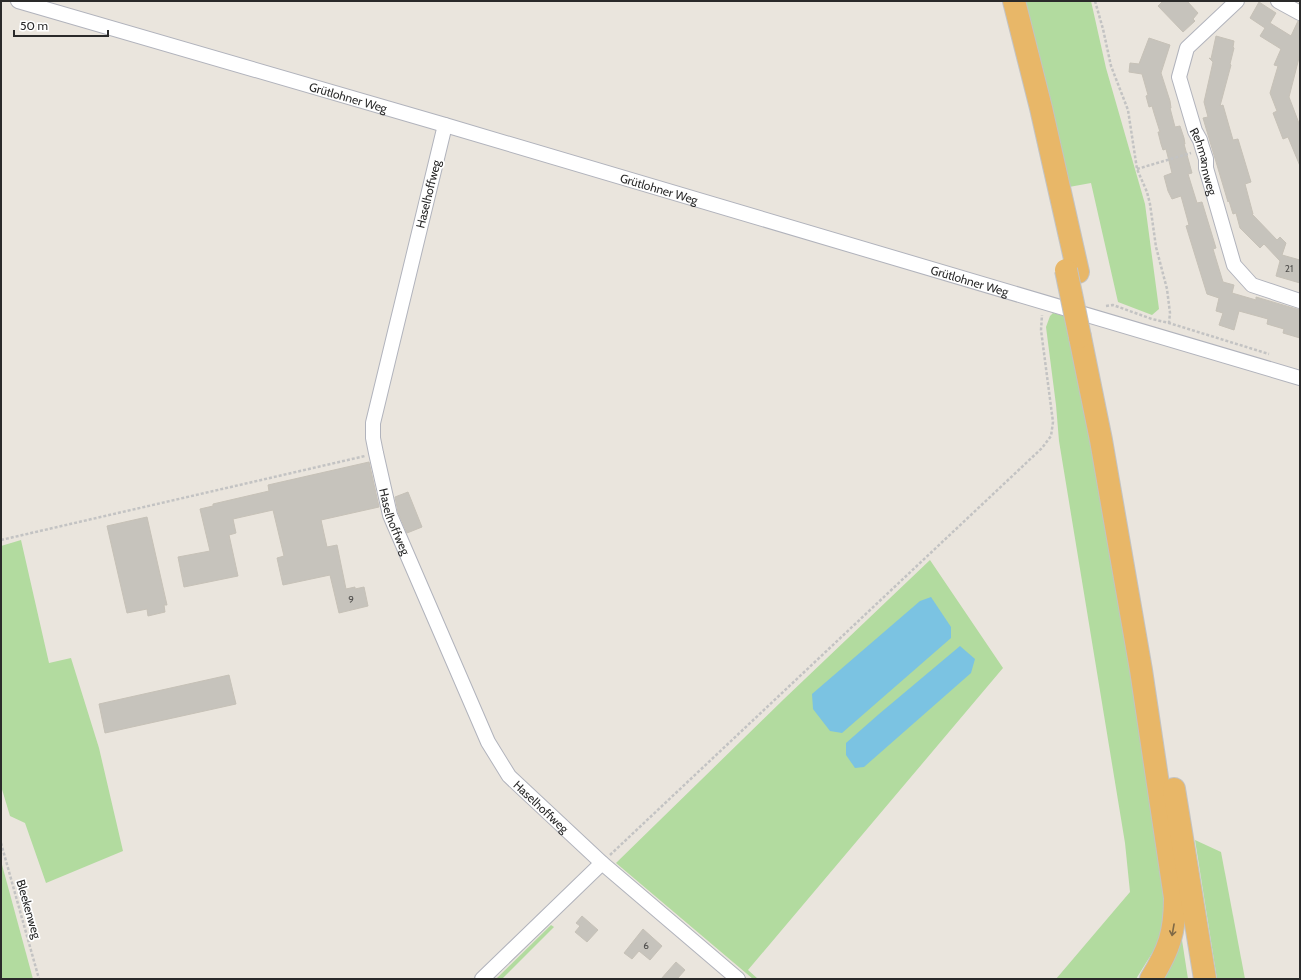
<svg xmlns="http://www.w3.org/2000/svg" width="1301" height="980" viewBox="0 0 1301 980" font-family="Cabin,sans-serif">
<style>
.green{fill:#b2db9f}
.water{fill:#7bc3e2}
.building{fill:#c6c3bc;stroke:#c6c1b7}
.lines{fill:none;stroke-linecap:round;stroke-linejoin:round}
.minor-casing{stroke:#b1b3bc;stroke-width:16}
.trunk-casing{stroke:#c3c3c3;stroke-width:24}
.path{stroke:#c3c3c3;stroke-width:2.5;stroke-dasharray:3 2;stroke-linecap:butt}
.minor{stroke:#fff;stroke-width:14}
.trunk{stroke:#e8b768;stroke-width:22}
.trunk-bridge-casing{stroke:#c3c3c3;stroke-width:24;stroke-linecap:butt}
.trunk-bridge{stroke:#e8b768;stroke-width:22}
.oneway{stroke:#7f6946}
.labels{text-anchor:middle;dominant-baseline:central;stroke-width:3.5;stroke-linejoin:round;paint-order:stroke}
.number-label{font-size:10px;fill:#51504e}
.street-label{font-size:12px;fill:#2a2a2a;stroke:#fff}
</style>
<rect width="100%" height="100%" fill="#eae5dd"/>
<g class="green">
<path d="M1025 1H1091L1106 68 1145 204 1159 309 1152 315 1118 302 1091 183 1069 187Z"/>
<path d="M1053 313 1064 316 1069 337 1071 338 1084 402 1170 889 1159 942 1136 979H1056L1130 892 1125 843 1059 441 1056 405 1046 327 1050 316Z"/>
<path d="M21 540 49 663 71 658 99 748 123 851 46 883 25 823 10 816 1 786V546Z"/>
<path d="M930 560 1003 668 748 970 758 979H753L616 863 784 699Z"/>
<path d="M1195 840 1221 852 1245 979H1217Z"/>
<path d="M1 861 33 979H1Z"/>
<path d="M551 925 554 927 502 979H496Z"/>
<path d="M1180 927 1188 979H1159Z"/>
</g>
<g class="water">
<path d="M931 597 951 627V638L842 733 830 731 813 709 812 694 920 601Z"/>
<path d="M960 646 975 659 971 673 864 767 855 768 846 755V743L879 714Z"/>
</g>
<g class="building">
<path d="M1163 1H1187L1198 13 1193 19 1195 21 1183 32 1158 6Z"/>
<path d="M1259 2 1276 13 1270 23 1291 36 1298 21H1300V54L1289 97 1300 126V166L1288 137 1283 139 1273 113 1277 111 1270 93 1278 66 1274 65 1281 49 1260 36 1265 28 1250 18Z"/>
<path d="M1216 36 1234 41 1233 47 1234 48 1230 64 1231 65 1220 106 1223 105 1233 140 1238 139 1251 182 1245 184 1253 214H1252L1277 240 1280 237 1286 243 1282 255 1300 260V283L1276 276 1280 261 1264 244 1260 248 1240 228 1236 213 1233 214 1229 201 1228 202 1203 118 1208 117 1204 102 1213 62 1209 58 1211 59Z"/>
<path d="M1149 38 1170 45 1161 73 1170 101 1171 108H1170L1175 127 1180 126 1184 138 1185 144H1184L1192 173 1188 174 1197 203 1202 202 1216 248 1213 249 1223 282 1234 285 1232 293 1256 300V297L1300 310V338L1283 333 1284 329 1267 324 1268 319 1239 311 1234 330 1219 325 1223 313 1216 311 1219 298 1207 294 1186 226 1189 225 1181 196 1172 199 1168 191 1164 176 1172 173 1166 149 1163 150 1161 144 1158 132H1160L1154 113 1152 106 1149 107 1146 96 1148 95 1142 74 1129 72 1130 63 1139 64Z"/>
<path d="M369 462 379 507 321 520 327 547 337 545 346 589 355 587V589L364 587 368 606 339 613 330 575 283 585 277 558 284 556 273 510 233 519 236 533 229 535 238 576 184 587 178 557 210 551 200 509 213 506V504L269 491 268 485Z"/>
<path d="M408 492 422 527 407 533 398 512 395 497Z"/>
<path d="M147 517 167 605H164L165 612 148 616 147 609 127 613 107 526Z"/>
<path d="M229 675 236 704 105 733 99 704Z"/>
<path d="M582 916 598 930 587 942 575 932 580 926 576 923Z"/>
<path d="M643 929 662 946 650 960 639 951 632 959 624 953Z"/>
<path d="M676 962 685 970 677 979H661Z"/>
</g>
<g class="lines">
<g class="minor-casing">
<g id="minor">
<path id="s1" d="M18 1 445 125 1300 378"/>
<path id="s2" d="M1237 1 1187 48 1179 77 1195 131 1200 140 1203 150 1206 159V168L1234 265 1252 285 1300 301"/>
<path d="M1278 1 1300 13"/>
<path id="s3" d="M445 125 373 423V438L376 453 390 515 488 742 509 776 602 863 738 979"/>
<path d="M482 979 602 863"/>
</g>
</g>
<g class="trunk-casing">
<g id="trunk">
<path d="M1014 1 1041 108 1078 272"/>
<path d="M1080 337 1101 440 1141 670 1175 898C1175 932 1169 950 1151 979"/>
<path d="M1174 789 1205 979"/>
</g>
</g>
<g class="path">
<path d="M1095 1 1103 29 1111 66 1128 110 1137 169 1147 192 1150 204 1156 247 1167 289 1170 313 1169 323"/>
<path d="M1137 169 1191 153"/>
<path d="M1106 306 1113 305 1152 319 1169 323 1269 354"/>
<path d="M1 540 365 456"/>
<path d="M1 843 39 979"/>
<path d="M610 855 1042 448 1051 436 1053 422 1041 330 1042 315"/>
</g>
<use href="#minor" class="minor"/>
<use href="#trunk" class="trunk"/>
<g class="trunk-bridge-casing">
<path id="trunk-bridge" d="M1066 270 1080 337"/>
</g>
<use href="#trunk-bridge" class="trunk-bridge"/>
</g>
<defs><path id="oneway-shaft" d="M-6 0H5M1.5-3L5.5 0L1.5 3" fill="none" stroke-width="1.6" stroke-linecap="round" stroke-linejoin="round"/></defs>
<use class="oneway" href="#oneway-shaft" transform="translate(1173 930) rotate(100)"/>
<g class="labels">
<g class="number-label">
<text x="1289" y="268">21</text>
<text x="351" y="599">9</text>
<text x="646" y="945">6</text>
</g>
<g class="street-label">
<text stroke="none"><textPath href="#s1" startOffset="344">Grütlohner Weg</textPath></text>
<text stroke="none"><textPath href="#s2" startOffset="187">Rehmannweg</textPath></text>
<text stroke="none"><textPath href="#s1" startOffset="668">Grütlohner Weg</textPath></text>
<text transform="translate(428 194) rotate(-76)">Haselhoffweg</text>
<text stroke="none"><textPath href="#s1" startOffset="992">Grütlohner Weg</textPath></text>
<text stroke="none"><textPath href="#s3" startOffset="408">Haselhoffweg</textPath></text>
<text stroke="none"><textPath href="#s3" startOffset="732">Haselhoffweg</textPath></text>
<text transform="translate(29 909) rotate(74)">Bleekenweg</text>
</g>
</g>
<rect width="1301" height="980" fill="none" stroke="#2a2a2a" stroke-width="4"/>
<path d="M14 30v6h94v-6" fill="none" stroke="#2a2a2a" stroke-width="2"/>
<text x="20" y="30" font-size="12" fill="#2a2a2a" stroke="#ffffff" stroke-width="3" paint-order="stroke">50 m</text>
</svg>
